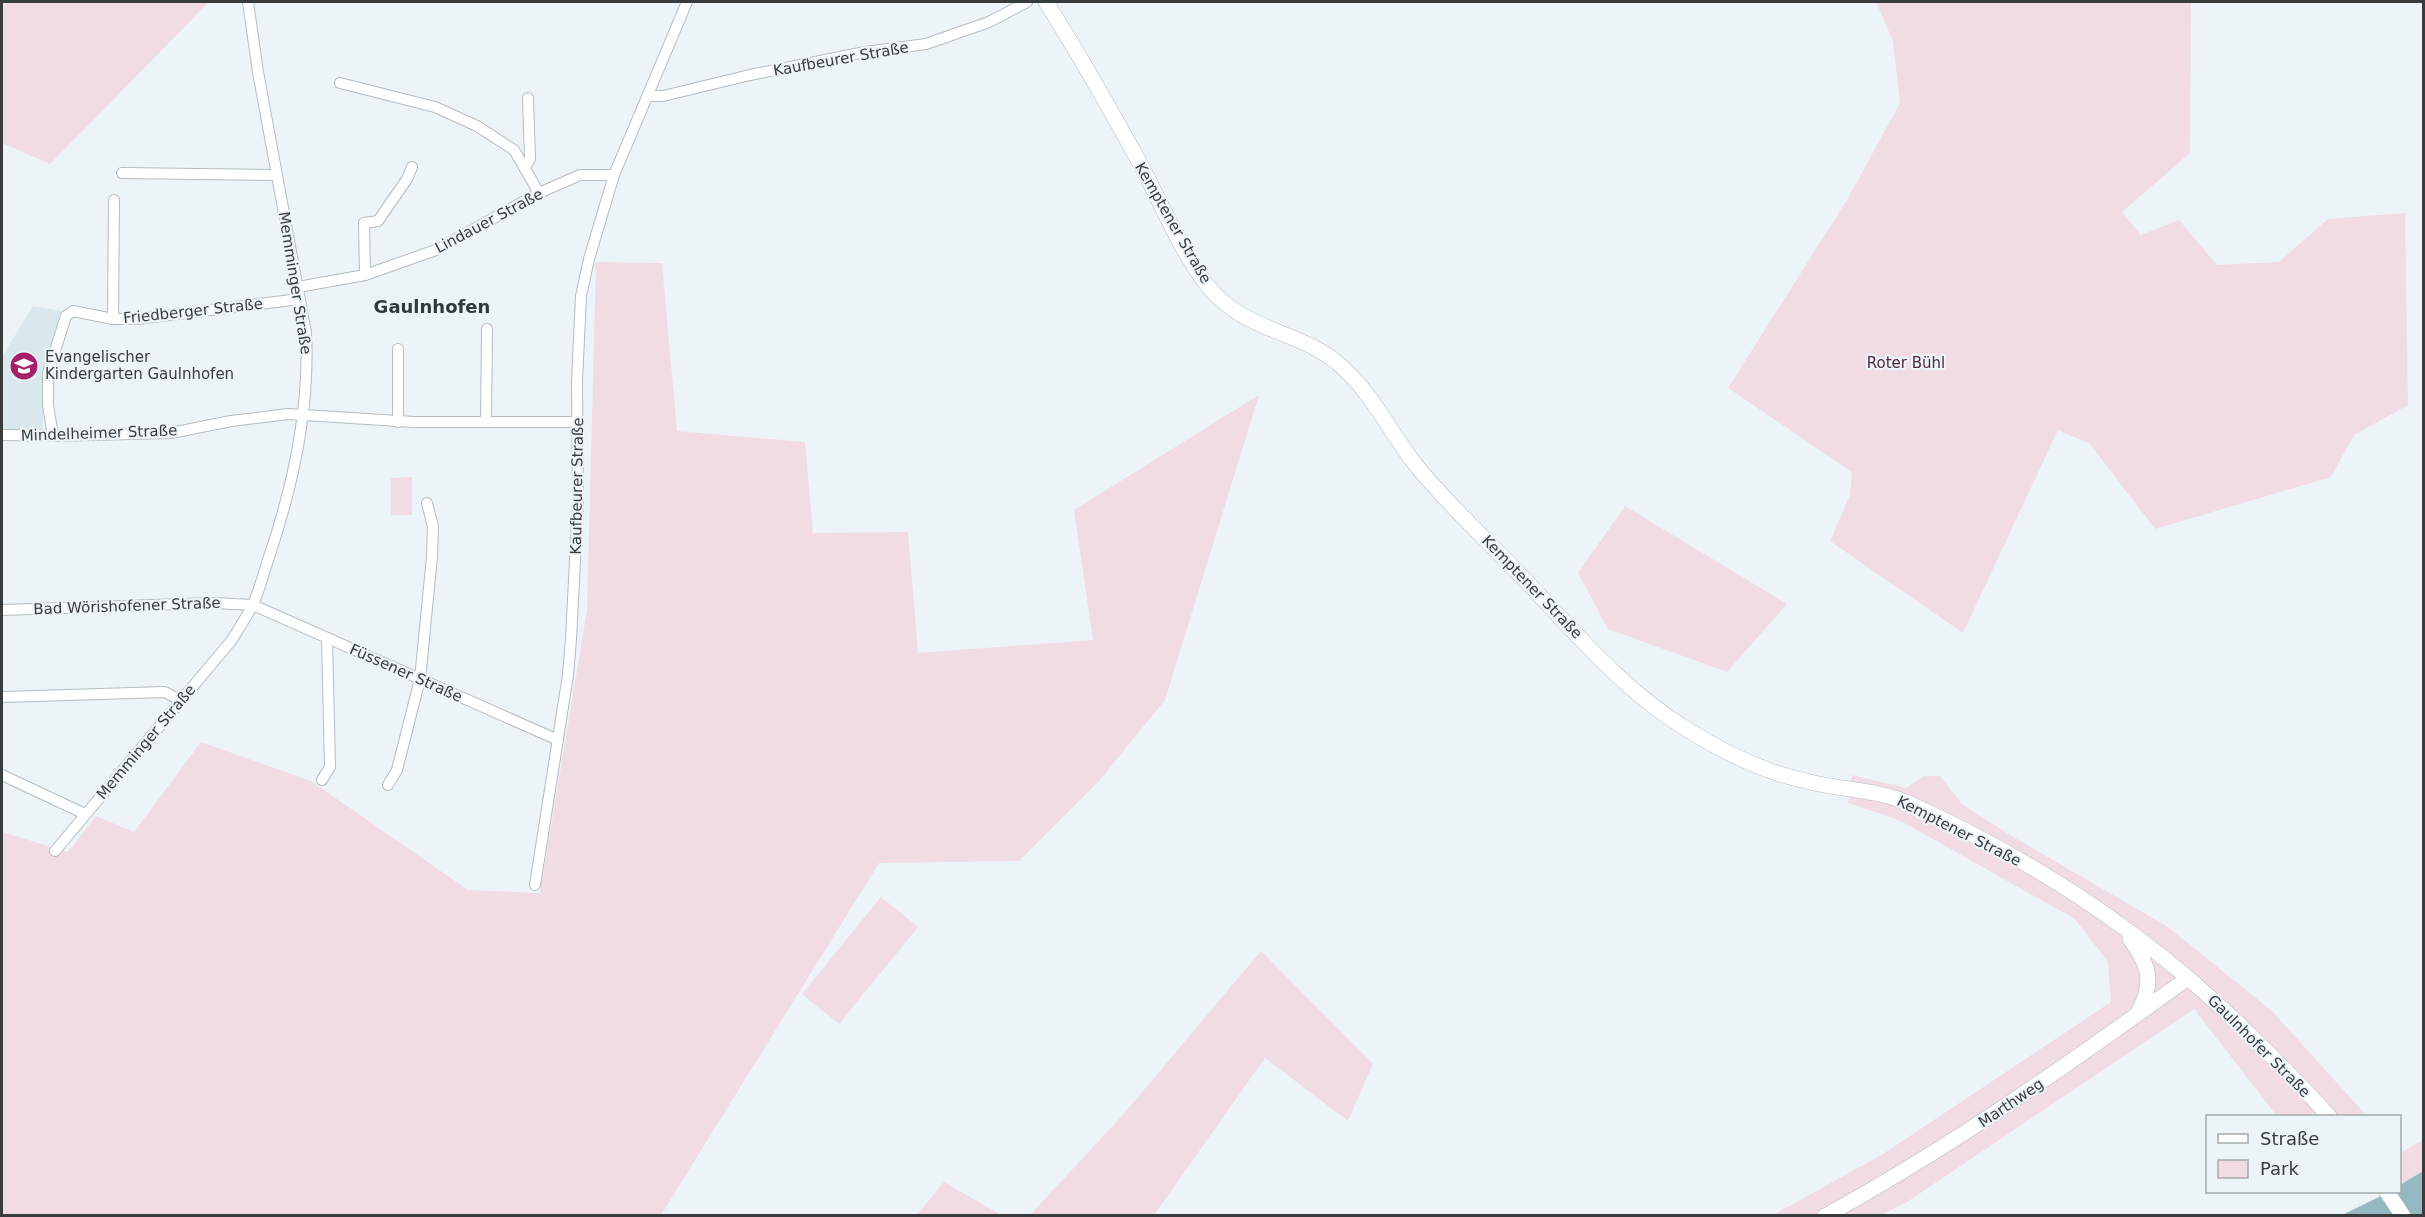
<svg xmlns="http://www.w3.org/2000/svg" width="2425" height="1217" viewBox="0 0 2425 1217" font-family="'DejaVu Sans',sans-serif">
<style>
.built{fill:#d8e8ed}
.green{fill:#f2dce4}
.water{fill:#95b9c3}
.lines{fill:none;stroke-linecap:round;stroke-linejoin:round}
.street-casing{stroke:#b4bcbe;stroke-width:12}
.secondary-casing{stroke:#b4bcbe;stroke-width:16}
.street{stroke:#fff;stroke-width:10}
.secondary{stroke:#fff;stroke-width:15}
.labels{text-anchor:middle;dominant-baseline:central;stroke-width:4.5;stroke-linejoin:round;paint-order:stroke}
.street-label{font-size:15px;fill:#393c3d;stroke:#ecf4f7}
.poi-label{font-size:15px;fill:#393c3d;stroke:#ecf4f7;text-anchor:start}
.park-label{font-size:15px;fill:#54273c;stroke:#ecf4f7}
.quarter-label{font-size:18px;font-weight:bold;fill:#32393b;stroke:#ecf4f7}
</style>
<rect width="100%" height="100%" fill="#ecf4f7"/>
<path class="built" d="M33 306 61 311 43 376V430L2 431V357Z"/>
<g class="green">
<path d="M2 2H209L50 164 2 143Z"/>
<path d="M1876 2H2191L2190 153 2122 212 2141 235 2179 220 2217 265 2279 262 2328 219 2405 213 2408 405 2354 435 2331 477 2155 529 2090 444 2058 430 1963 633 1830 541 1850 495 1852 472 1728 388 1847 200 1900 103 1893 41Z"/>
<path d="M596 262 662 263 677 431 805 442 813 533 908 532 918 653 1093 640 1074 510 1259 395 1165 700 1099 781 1019 861 879 863 661 1215H2V832L68 852 96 816 134 832 201 742 311 781 468 890 540 893 587 610Z"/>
<path d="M412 477V515H391V478Z"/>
<path d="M1625 506 1787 604 1727 672 1608 629 1578 573Z"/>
<path d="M1852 775 1906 788 1924 776H1940L1962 804 2010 835 2168 927 2272 1011 2367 1116H2277L2194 1009 1907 1202 1881 1215 1771 1216 1883 1154 2111 1002 2108 962 2075 919 1899 820 1848 803Z"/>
<path d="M881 897 918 927 839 1024 802 994Z"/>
<path d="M1261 951 1373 1064 1348 1121 1265 1058 1154 1215H1030L1121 1117Z"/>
<path d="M2423 1140V1171L2400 1185V1153Z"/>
<path d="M944 1182 1001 1215H917Z"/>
</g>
<path class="water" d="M2423 1171V1215L2340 1216 2389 1192H2400V1185Z"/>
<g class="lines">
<g class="street-casing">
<g id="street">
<path d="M340 83 435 107 477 126 514 150 539 193"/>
<path d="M649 96H663L750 75 865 52 926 44 989 22 1027 2"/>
<path d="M525 167 530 159 528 98"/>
<path d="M122 173 277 175"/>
<path d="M365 275 364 223 378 221 407 179 412 167"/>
<path d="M298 287 365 275 436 250 539 193 580 175H614"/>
<path d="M113 319 114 200"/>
<path d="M398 422V349"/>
<path d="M486 422 487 329"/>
<path d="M2 435 56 436 171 433 231 421 288 414 414 422H579"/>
<path d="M53 436 48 405V373L66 316 73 311 113 319H137L300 299"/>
<path d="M2 610 214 603 253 605 558 740"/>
<path d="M2 697 165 692 181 701"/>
<path d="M2 775 85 814"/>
<path d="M322 780 330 767 327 638"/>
<path d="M388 785 397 770 420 679 432 557 433 527 427 503"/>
<path d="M55 851 231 641C238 630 246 618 252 606 260 590 264 571 270 554 294 482 310 408 306 333L258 72 248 2"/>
<path d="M535 885 568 675 571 639 578 502 577 382 581 296 589 259 614 175 687 2"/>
</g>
</g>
<g class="secondary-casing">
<g id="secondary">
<path d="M1046 2C1080 56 1112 112 1143 169 1163 207 1181 251 1207 285 1246 334 1300 329 1341 366 1372 393 1390 432 1415 464 1448 505 1488 541 1524 579 1574 631 1623 690 1685 728 1724 753 1769 774 1814 783 1845 790 1878 790 1908 803 2014 851 2117 915 2204 992 2248 1031 2289 1073 2329 1116"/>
<path d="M2130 939C2150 966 2154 983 2138 1013"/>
<path d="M2387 1192 2403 1216"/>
<path d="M1825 1216C1953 1146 2070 1063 2188 978"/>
</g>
</g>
<use href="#street" class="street"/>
<use href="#secondary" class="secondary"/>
</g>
<defs>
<g id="school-disc" transform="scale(1.5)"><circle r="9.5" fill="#a51f69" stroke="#ecf4f7"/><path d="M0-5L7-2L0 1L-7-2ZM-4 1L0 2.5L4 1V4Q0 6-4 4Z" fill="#fff"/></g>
</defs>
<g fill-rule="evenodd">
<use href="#school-disc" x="24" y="366"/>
</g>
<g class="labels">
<g class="street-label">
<text transform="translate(841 59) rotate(-10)">Kaufbeurer Straße</text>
<text transform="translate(489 221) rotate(-28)">Lindauer Straße</text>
<text transform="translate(1173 223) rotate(60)">Kemptener Straße</text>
<text transform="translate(295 283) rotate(81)">Memminger Straße</text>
<text transform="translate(193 311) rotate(-6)">Friedberger Straße</text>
<text transform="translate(99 433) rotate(-2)">Mindelheimer Straße</text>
<text transform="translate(577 486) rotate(-89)">Kaufbeurer Straße</text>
<text transform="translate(1532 587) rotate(46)">Kemptener Straße</text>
<text transform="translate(127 606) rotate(-2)">Bad Wörishofener Straße</text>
<text transform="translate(406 673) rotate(24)">Füssener Straße</text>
<text transform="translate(146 742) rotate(-50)">Memminger Straße</text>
<text transform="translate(1959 831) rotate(27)">Kemptener Straße</text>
<text transform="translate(2259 1046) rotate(45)">Gaulnhofer Straße</text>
<text transform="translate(2011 1103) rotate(-34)">Marthweg</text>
</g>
<g class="poi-label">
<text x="45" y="357">Evangelischer<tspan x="45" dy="17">Kindergarten Gaulnhofen</tspan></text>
</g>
<g class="park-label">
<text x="1906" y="363">Roter Bühl</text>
</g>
<g class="quarter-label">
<text x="432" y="306">Gaulnhofen</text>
</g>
</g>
<rect width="2425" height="1217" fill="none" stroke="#393c3d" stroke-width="6"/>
<rect x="2206" y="1115" width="195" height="78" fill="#ecf4f7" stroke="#a4aaad" stroke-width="1.5"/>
<rect x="2218" y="1134" width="30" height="9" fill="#ffffff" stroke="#a4aaad" stroke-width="1.5"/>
<text x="2260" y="1145" font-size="18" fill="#393c3d">Straße</text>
<rect x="2218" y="1160" width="30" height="18" fill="#f2dce4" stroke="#a4aaad" stroke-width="1.5"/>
<text x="2260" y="1175" font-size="18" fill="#393c3d">Park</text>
</svg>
